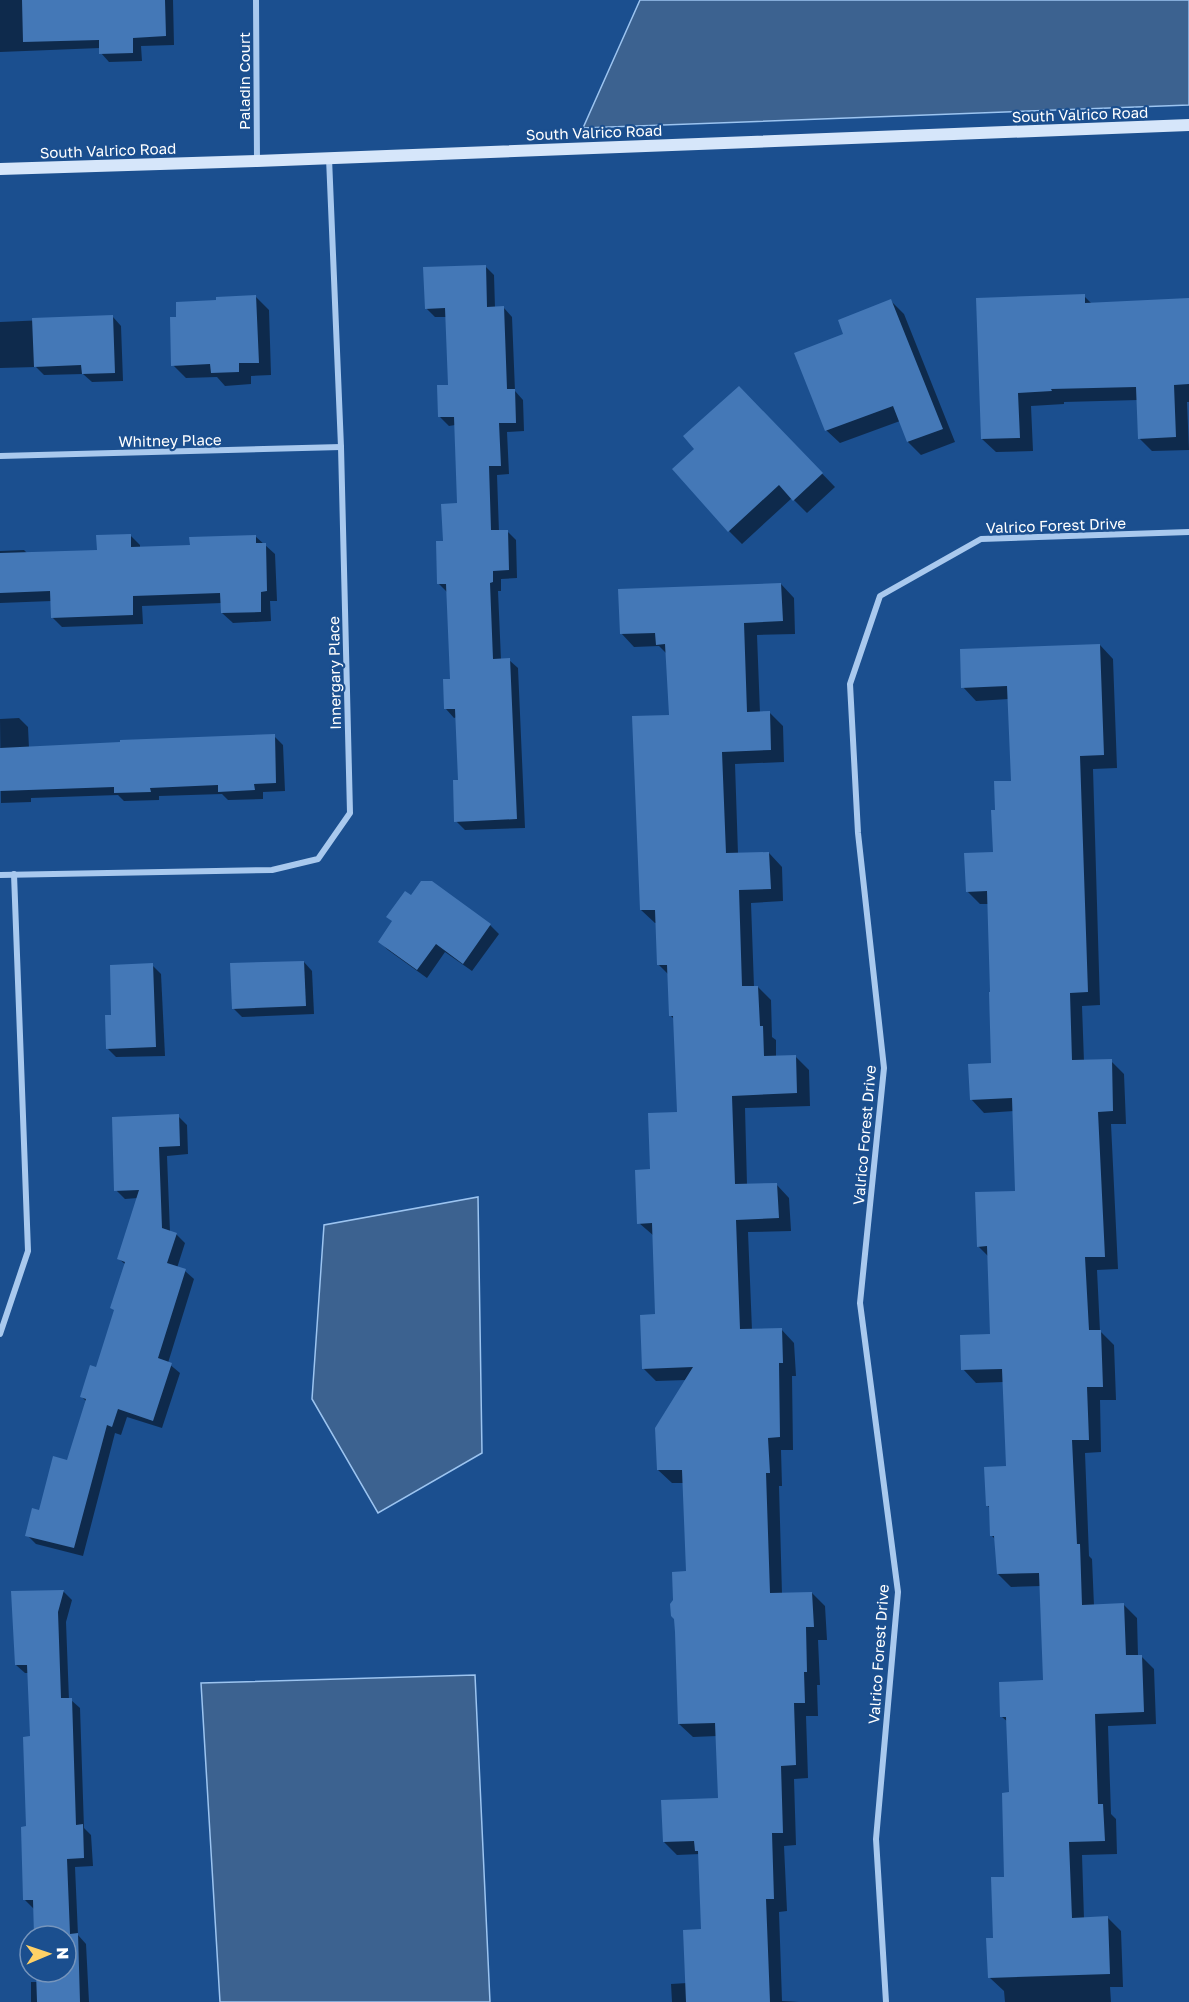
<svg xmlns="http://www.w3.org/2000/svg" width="1189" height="2002" viewBox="0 0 1189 2002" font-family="'Golos Text',sans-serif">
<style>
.water{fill:#3c6290;stroke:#9cc4f0;stroke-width:1.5}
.shadow{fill:#0007}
.building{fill:#4478b7}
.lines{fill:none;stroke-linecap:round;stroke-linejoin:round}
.street{stroke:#a9c9ee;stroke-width:6}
.secondary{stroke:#d6e6fa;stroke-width:12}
.labels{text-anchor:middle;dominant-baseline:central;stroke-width:4.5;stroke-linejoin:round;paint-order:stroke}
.street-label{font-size:15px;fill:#fff;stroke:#1b4f8f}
</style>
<rect width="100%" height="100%" fill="#1b4f8f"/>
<g class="water">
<path d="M640 0H1189V105L583 128Z"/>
<path d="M478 1197 482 1453 378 1513 312 1399 324 1225Z"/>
<path d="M475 1675 490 2002H220L201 1683Z"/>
</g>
<g class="shadow">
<path d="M0 0H173L174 45 141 46 142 61 109 62 101 53 100 48 0 52Z"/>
<path d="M485 266 494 275 495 308H504L512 317 515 391 523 400 524 431 507 432 509 474 497 475 499 532 507 531 516 540 517 578 501 579V591H498L501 660H509L518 668 525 828 465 830 456 821 459 781 457 717 454 718 446 709 451 680 447 592 439 584 444 542 458 505 455 425 449 426 440 417 449 386 447 317H435L426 308Z"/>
<path d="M1084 296 1092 304 1189 300V402H1187L1189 450 1152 451 1139 438 1138 400 1064 402V404L1031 406 1033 451 996 452 982 439Z"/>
<path d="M256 297 269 310 271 375 251 376V384L225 386 217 377 186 378 173 365 178 318Z"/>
<path d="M891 301 904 314 955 442 921 455 908 442 900 421 840 443 826 430 845 335Z"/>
<path d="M113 317 121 326 123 381 92 382 83 374 44 375 36 367 0 368V322Z"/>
<path d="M752 401 835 487 807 513 792 498 742 544 729 531 696 449Z"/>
<path d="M130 535 140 545V548L191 547 255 536 275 554 277 601H270L271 621 233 623 222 613V603L142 606 143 624 62 627 52 617V601L0 603V551L24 550 28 554 98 552Z"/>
<path d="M781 584 794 598 795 634 757 635 760 713 769 712 783 726 784 762 735 764 738 854 769 853 782 867 783 901 751 903 754 987H758L771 1000 772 1037 776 1040V1057L795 1056 809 1070 810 1106 745 1108 747 1185 776 1184 789 1198 791 1231 748 1232 752 1330 781 1329 794 1343 796 1376H792L793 1450H781L782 1486H779L782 1594 812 1593 825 1606 827 1640H818L820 1685H817L818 1716H806L808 1778 794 1779 796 1845 784 1846 787 1911 779 1912 782 2001 799 2002H672L671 1984 687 1983 703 1930 700 1854 677 1855 664 1842 719 1800 717 1736 693 1737 679 1724 687 1573 684 1483H672L658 1470 686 1380 656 1381 643 1368 657 1316 654 1236 639 1223 678 1114 675 1020 670 1015 669 975 658 964 657 923H655L641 910 670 716 667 654 659 646 634 647 621 633Z"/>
<path d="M1100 645 1113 659 1117 768 1093 769 1100 1005 1082 1006 1084 1062 1111 1061 1124 1074 1126 1124H1111L1118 1269 1097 1270 1100 1331 1114 1345 1116 1400H1100L1101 1452 1085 1453 1089 1556 1092 1559 1094 1606 1124 1605 1137 1618 1138 1656H1141L1154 1669 1156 1724 1108 1726 1111 1814 1116 1819 1117 1854 1082 1855 1084 1919 1108 1918 1121 1931 1123 1987H1110L1111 2002H1005L1004 1991 990 1978 1005 1878 1010 1794 1008 1722 1002 1717 1044 1681 1041 1586 1011 1587 998 1574 995 1539 991 1535 990 1508 987 1505 1007 1468 1004 1382 976 1383 963 1369 992 1335 989 1257 978 1246 1017 1192 1014 1111 984 1113 971 1099 993 1065 989 904H980L967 891 994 854 996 812 1012 782 1009 699 976 701 963 687Z"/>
<path d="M19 718 28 727 29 748 274 736 283 745 285 791 263 792V799L228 800 222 794 159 796V800L124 801 118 795 31 798V802L1 803 0 719Z"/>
<path d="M432 883 490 925 499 934 472 971 445 952 427 978 388 950 380 942 411 897Z"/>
<path d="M304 962 312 971 314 1014 242 1017 233 1008Z"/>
<path d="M152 965 161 974 165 1056 116 1057 107 1048 113 1017Z"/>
<path d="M178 1116 187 1125 188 1154 167 1156 170 1232 176 1234 185 1243 177 1268 185 1271 194 1279 168 1363 180 1373 162 1428 127 1417 121 1435 115 1433 83 1556 36 1544 27 1535 68 1462 87 1402 82 1397 97 1369 115 1311 126 1265 119 1259 138 1198 125 1199 116 1190Z"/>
<path d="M63 1591 72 1600 66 1622 69 1700H71L80 1708 84 1828 91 1835 93 1866 75 1867 78 1935 86 1944 89 2002H31V1982H38L37 1972H66V1936H36L34 1909 25 1900 31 1738 29 1673H25L16 1665Z"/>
</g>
<g class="building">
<path d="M22 0H165L166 36 133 38V53L99 54V40L23 42Z"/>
<path d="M486 265 487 307 504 306 507 389H515L516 423H499L501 466H489L491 530H508L509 570 493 571V582L490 583 493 659 510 658 517 819 454 822 453 780H458L455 709H444L443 679H450L446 584H437L436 541H443L441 504 457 503 454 417H438L437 385H448L445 308 425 309 423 267Z"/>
<path d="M1085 294V303L1189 298V384L1174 385 1176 437 1138 439 1136 387 1051 389 1052 391 1018 393 1020 438 981 439 976 298Z"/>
<path d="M256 295 259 363H239V372L211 373 210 364 171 366 170 317H176V302L216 300V297Z"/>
<path d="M891 299 943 429 907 442 893 406 825 431 794 353 843 334 838 320Z"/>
<path d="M113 315 115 373 82 374 81 365 34 367 32 318Z"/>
<path d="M739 386 823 473 793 501 779 485 728 532 672 469 694 449 683 436Z"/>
<path d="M131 534V547L190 545 189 537 256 535V543H266L267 591 261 592V612L221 613 220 593 133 596V615L51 618 50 591 0 593V553L97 550 96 535Z"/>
<path d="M781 583 783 621 744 623 747 712 770 711 771 750 722 752 726 853 769 852 771 889 739 890 742 986H758L760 1026H763L764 1056 796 1055 797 1093 732 1096 735 1184 777 1183 779 1218 736 1220 740 1329 782 1328 783 1363H779L780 1437 768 1438 770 1473H766L770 1593 812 1592 814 1627H806L807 1672H804L805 1703H794L796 1765 781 1766 783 1833H772L774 1899H766L770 2002H686L683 1930 701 1929 698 1851H695L694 1841 663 1842 661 1800 718 1798 715 1723 678 1724 675 1632 674 1619 671 1616 670 1604 673 1600 672 1572 686 1571 682 1470H657L655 1428 693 1367 642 1369 640 1315 655 1314 652 1223 637 1224 635 1170 650 1169 648 1113 677 1112 673 1016H669L667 965H657L655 910H640L632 716 669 715 665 644 656 645 655 633 620 634 618 589Z"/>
<path d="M1100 644 1104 755 1080 756 1088 992 1070 993 1072 1060 1112 1059 1113 1111 1098 1112 1105 1257H1085L1089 1330H1101L1103 1387H1087L1089 1440H1072L1077 1544H1080L1082 1605 1124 1603 1126 1655H1142L1144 1712 1095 1714 1098 1804H1103L1105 1841 1069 1842 1072 1918 1108 1916 1110 1974 988 1978 986 1938H993L991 1877H1004L1002 1793 1009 1792 1006 1717H1000L999 1682 1043 1680 1039 1573 997 1574 994 1536H990L989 1506H986L984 1467 1006 1466 1002 1369 961 1370 960 1335 990 1334 987 1246 977 1247 975 1192 1015 1191 1012 1098 970 1100 968 1064 991 1063 989 992H990L987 891 966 892 964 853 993 852 991 810H995L994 781H1011L1007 686 961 688 960 649Z"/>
<path d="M275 734 276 783 254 784 255 790 218 792V785L150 788 151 792 114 793V787L0 791V748L120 742V740Z"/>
<path d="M421 881H432L491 924 463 964 436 944 417 970 378 942 392 921 386 917 405 891 411 895Z"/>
<path d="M304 961 306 1006 232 1009 230 963Z"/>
<path d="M153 963 156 1047 106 1049 105 1015H111L110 965Z"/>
<path d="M179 1114 180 1146 159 1147 162 1228 177 1233 167 1263 186 1269 158 1358 172 1363 153 1421 118 1409 112 1427 107 1425 74 1548 25 1536 32 1508 39 1510 53 1456 67 1460 86 1399 80 1397 90 1365 96 1367 114 1310 110 1308 125 1262 117 1259 139 1190 114 1191 112 1117Z"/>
<path d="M64 1590 58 1612 61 1698H72L76 1825 83 1824 84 1858 67 1859 70 1934 78 1933 80 2002H37L36 1972H66V1936H34L33 1900H23L21 1827 26 1826 23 1737 30 1736 27 1665H15L11 1591Z"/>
</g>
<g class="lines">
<g class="street">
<path d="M256 0 257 160"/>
<path d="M0 456 341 447"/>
<path d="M0 875 272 870 318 859 350 813 341 447 329 158"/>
<path d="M0 1334 28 1251 14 874"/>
<path d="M886 2002 876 1839 898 1592 860 1303 884 1068 858 833 850 684 880 596 981 539 1189 532"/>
</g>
<path class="secondary" d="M0 169 257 161 1189 125"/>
</g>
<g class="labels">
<g class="street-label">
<text transform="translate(244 81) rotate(-90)">Paladin Court</text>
<text transform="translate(1080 114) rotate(-2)">South Valrico Road</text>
<text transform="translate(594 132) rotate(-2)">South Valrico Road</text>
<text transform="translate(108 150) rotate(-2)">South Valrico Road</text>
<text transform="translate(170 440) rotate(-1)">Whitney Place</text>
<text transform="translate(1056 525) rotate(-2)">Valrico Forest Drive</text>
<text transform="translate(334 673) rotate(-91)">Innergary Place</text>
<text transform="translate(864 1135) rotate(-85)">Valrico Forest Drive</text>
<text transform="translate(878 1654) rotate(-86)">Valrico Forest Drive</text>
</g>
</g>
<g transform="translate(48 1954) rotate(88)"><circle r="28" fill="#1b4f8f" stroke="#7695bc" stroke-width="1.5"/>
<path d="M0-4.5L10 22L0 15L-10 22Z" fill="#ffd166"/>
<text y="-9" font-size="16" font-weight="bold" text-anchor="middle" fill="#ffffff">N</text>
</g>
</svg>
